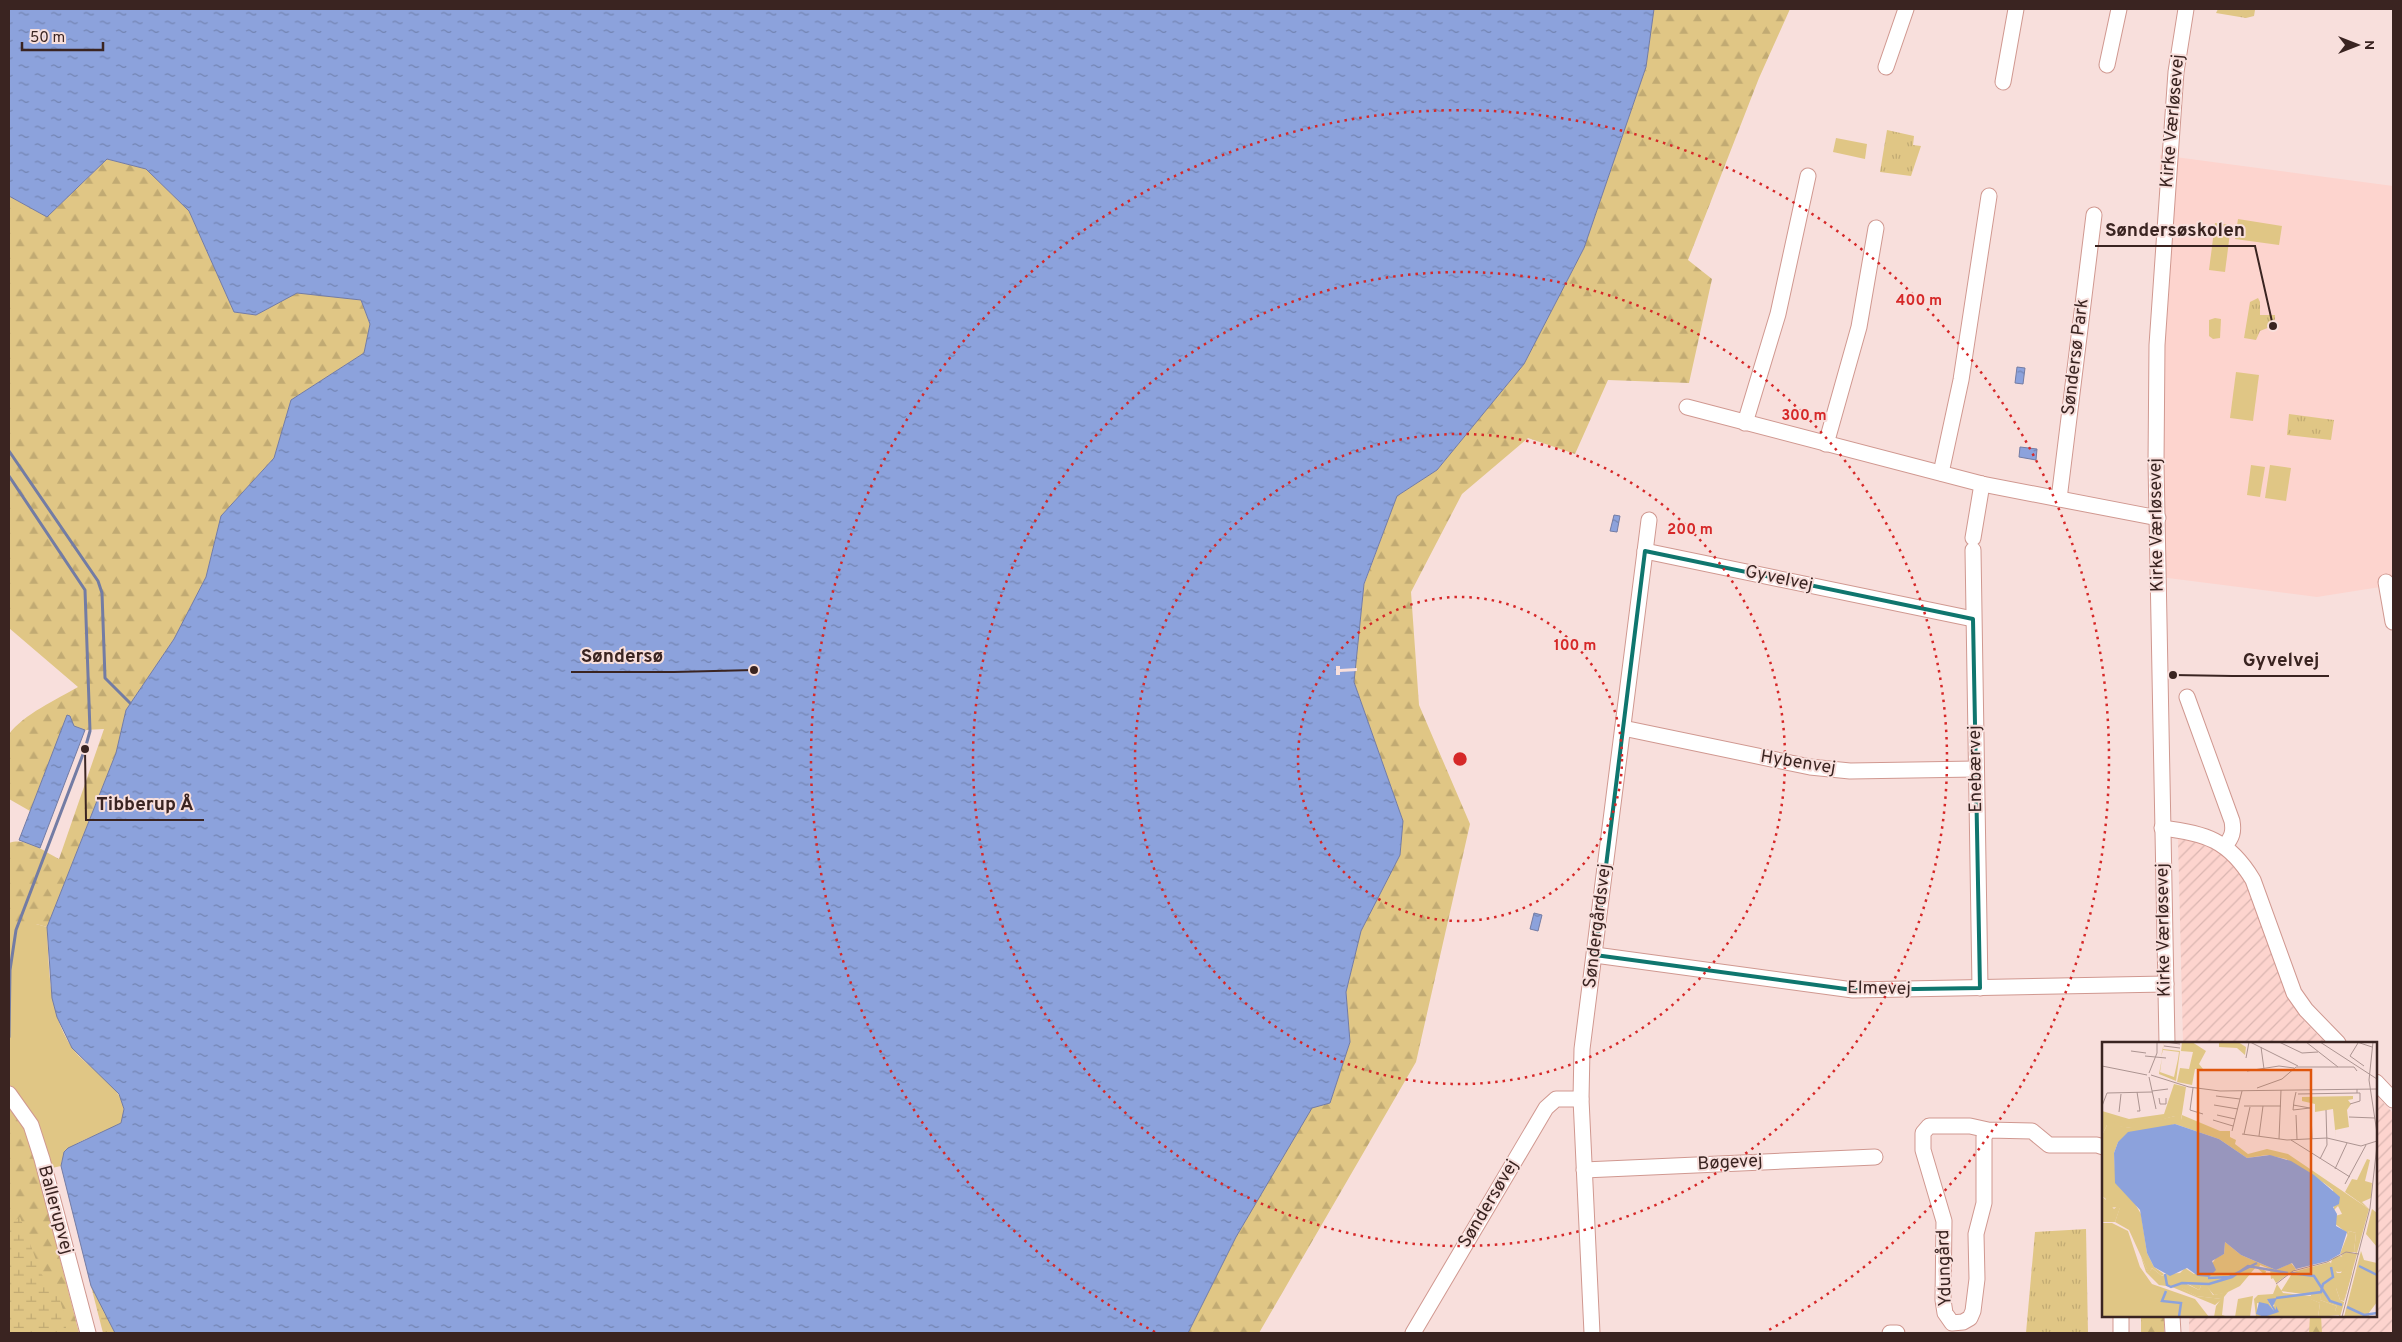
<svg xmlns="http://www.w3.org/2000/svg" width="2402" height="1342" viewBox="0 0 2402 1342" font-family="Overpass,sans-serif">
<style>
.built{fill:#fdd4ce}
.industrial{fill:url(#industrial-furrows)}
.green{fill:#e0c685}
.forest{fill:url(#forest-firs)}
.wetland{fill:url(#wetland-marsh)}
.park{fill:url(#park-tufts)}
.water{fill:url(#water-ripples);stroke:#737ca4}
.pier{fill:#f8dfdc}
.lines{fill:none;stroke-linecap:round;stroke-linejoin:round}
.stream{stroke:#737ca4;stroke-width:3}
.minor-casing{stroke:#d09890;stroke-width:17}
.minor{stroke:#fff;stroke-width:15}
.marked{fill:none;stroke:#0f766e;stroke-width:4;stroke-linejoin:round}
.ring{fill:none;stroke:#d62828;stroke-width:2.5;stroke-dasharray:2.5 5}
.labels{text-anchor:middle;dominant-baseline:central;stroke-width:4;stroke-linejoin:round;paint-order:stroke}
.street-label{font-size:18px;fill:#3a2421;stroke:#f8dfdc}
.inset-river{fill:none;stroke:#8ca2dc;stroke-width:2.5}
.inset-road{fill:none;stroke:#ac9491;stroke-width:1}
.view{fill:#df560d;fill-opacity:0.15;stroke:#df560d;stroke-width:2.5}
.inset-edge{fill:none;stroke:#3a2421;stroke-width:2.5}
.centre{fill:#d62828;stroke:#f8dfdc;stroke-width:2.5}
.ring-label{font-size:15px;text-anchor:middle;font-weight:bold;fill:#d62828;stroke:#f8dfdc;stroke-width:4;stroke-linejoin:round;paint-order:stroke}
.leader{fill:none;stroke:#3a2421;stroke-width:2}
.callout-dot{fill:#3a2421;stroke:#f8dfdc;stroke-width:2}
.callout-label{font-size:19px;text-anchor:middle;font-weight:bold;fill:#3a2421;stroke:#f8dfdc;stroke-width:4;stroke-linejoin:round;paint-order:stroke}
</style>
<defs>
<pattern id="industrial-furrows" width="10" height="10" patternUnits="userSpaceOnUse" patternTransform="scale(1.25)"><rect width="10" height="10" fill="#fdd4ce"/><path d="M-1 1l2-2M0 10L10 0M9 11l2-2" fill="none" stroke="#dab6b1"/></pattern>
<pattern id="forest-firs" width="22" height="20" patternUnits="userSpaceOnUse" patternTransform="scale(1.25)"><rect width="22" height="20" fill="#e0c685"/><path d="M5 1l3.5 6h-7zM16 11l3.5 6h-7z" fill="#c1aa73"/></pattern>
<pattern id="wetland-marsh" width="20" height="14" patternUnits="userSpaceOnUse" patternTransform="scale(1.25)"><rect width="20" height="14" fill="#e0c685"/><path d="M1 5h8M5 5V1M11 12h8M15 12V8" fill="none" stroke="#c1aa73"/></pattern>
<pattern id="park-tufts" width="24" height="20" patternUnits="userSpaceOnUse" patternTransform="scale(1.25)"><rect width="24" height="20" fill="#e0c685"/><path d="M3 7l-1-3M5 7V3M7 7l1-3M15 17l-1-3M17 17v-4M19 17l1-3" fill="none" stroke="#c1aa73"/></pattern>
<pattern id="water-ripples" width="26" height="14" patternUnits="userSpaceOnUse" patternTransform="scale(1.25)"><rect width="26" height="14" fill="#8ca2dc"/><path d="M2 4q2-2 4 0t4 0M15 11q2-2 4 0t4 0" fill="none" stroke="#7384b2"/></pattern>
</defs>
<rect width="100%" height="100%" fill="#f8dfdc"/>
<path class="built" d="M2160 155 2393 186V585L2317 597 2160 577 2158 250Z"/>
<g class="industrial">
<path d="M2178 839 2197 842 2223 854 2237 869 2247 883 2286 991 2305 1022 2326 1043H2183Z"/>
<path d="M2376 1095 2393 1113V1333H2189V1316H2376Z"/>
</g>
<g class="green">
<path d="M1836 138 1867 144 1865 159 1833 152Z"/>
<path d="M2238 219 2282 226 2279 245 2235 239Z"/>
<path d="M2215 223 2231 225 2225 272 2209 270Z"/>
<path d="M2215 318 2221 319 2220 338 2213 339 2209 336V320Z"/>
<path d="M2236 372 2259 375 2253 421 2230 418Z"/>
<path d="M2251 465 2265 467 2260 497 2247 495Z"/>
<path d="M2270 465 2291 468 2286 501 2265 498Z"/>
<path d="M9 924H36L47 927C49 968 48 1014 73 1049 88 1070 136 1092 121 1123 103 1137 64 1138 61 1166L52 1168 35 1118 9 1084Z"/>
</g>
<g class="forest">
<path d="M1654 9H1790L1759 78 1688 260 1712 279 1689 383 1608 380 1575 454 1528 438 1462 494 1411 592 1419 705 1470 824 1416 1062 1259 1333H1188L1236 1237 1312 1107 1330 1103 1350 1042 1346 992 1361 931 1400 855 1403 821 1354 682 1364 585 1397 496 1437 470 1524 364 1584 248 1646 67Z"/>
<path d="M107 159 146 169 189 211 234 312 256 315 297 292 361 300 370 324 364 353 291 400 274 458 221 516 206 577 174 639 126 710 116 753 47 927 36 924H9V843C27 837 43 851 59 859L104 729 85 730 74 726 70 717 67 716 30 811 9 799V734C23 715 57 699 78 687L9 628V196L47 217Z"/>
<path d="M9 1108 24 1127 36 1165 79 1333H9Z"/>
<rect x="2141" y="1316" width="23" height="17"/>
<path d="M2310 1316H2321L2322 1333H2309Z"/>
</g>
<g class="wetland">
<path d="M20 1217 41 1273 49 1286 56 1288 67 1322 65 1333H9V1225Z"/>
<path d="M91 1286 115 1333H103Z"/>
</g>
<g class="park">
<path d="M2218 9H2257L2255 10 2254 16 2246 18 2216 13Z"/>
<path d="M1887 130 1914 136 1913 145 1921 146 1911 176 1880 172Z"/>
<path d="M2258 298 2260 302V315H2275V319L2270 327 2260 331 2256 340 2244 338 2250 302Z"/>
<path d="M2289 414 2334 420 2331 440 2287 435Z"/>
<path d="M2086 1229 2088 1333H2026L2035 1232Z"/>
</g>
<g class="water">
<path d="M9 9H1654L1646 67 1584 248 1524 364 1437 470 1397 496 1364 584 1354 682 1403 821 1400 855 1361 931 1346 992 1350 1042 1330 1103 1312 1108 1236 1237 1188 1333H115L91 1286 61 1166 64 1152 68 1148 121 1123 124 1109 119 1094 72 1048 57 1017 52 998 47 927 116 753 126 710 174 639 206 577 221 516 274 458 291 400 364 353 370 324 361 300 297 293 256 315 234 312 189 211 146 169 107 159 47 217 9 196Z"/>
<path d="M2017 367 2025 368 2023 384 2015 383Z"/>
<path d="M2020 447 2037 449 2036 460 2019 457Z"/>
<path d="M1614 515 1620 516 1617 532 1610 531Z"/>
<path d="M67 715 70 716 74 726 85 730 40 848 19 840Z"/>
<path d="M1534 913 1542 915 1538 931 1530 929Z"/>
</g>
<path class="pier" d="M1336 666H1340V669L1357 668V671L1340 672V675H1336Z"/>
<g class="lines">
<g class="stream">
<path d="M9 451 98 581 102 593 105 678 130 703"/>
<path d="M9 476 85 590 90 731 85 749 16 930 10 970 9 1037"/>
</g>
<g class="minor-casing">
<g id="minor">
<path d="M2107 65 2119 9"/>
<path d="M1886 67 1906 9"/>
<path d="M2003 82 2016 9"/>
<path d="M1687 407 1982 484 2158 518"/>
<path d="M1745 423 1778 314 1808 176"/>
<path d="M1826 444 1859 327 1876 228"/>
<path d="M1941 473 1961 380 1989 196"/>
<path d="M2059 499 2094 215"/>
<path d="M1973 538 1982 484"/>
<path d="M1973 550 1980 988"/>
<path d="M1645 551 1973 619"/>
<path d="M2386 582 2393 622"/>
<path d="M2187 697 2232 821C2234 832 2232 837 2225 846"/>
<path d="M1623 728 1810 767 1850 771 1976 769"/>
<path d="M2162 828C2205 833 2229 840 2253 880L2294 993 2306 1010 2338 1043"/>
<path d="M1595 955 1853 990 2166 984"/>
<path d="M2167 1043 2156 463 2157 345 2176 72 2186 9"/>
<path d="M2376 1082 2393 1100"/>
<path d="M9 1094 31 1125 42 1159 88 1333"/>
<path d="M1988 1130 1984 1137V1203L1976 1234 1977 1279 1973 1311 1970 1318 1963 1322 1952 1323 1945 1313 1943 1300 1944 1221 1923 1150V1133L1929 1126H1970L1988 1130 2032 1131 2049 1145H2097L2103 1147"/>
<path d="M1584 1170 1875 1157"/>
<path d="M2121 1316V1333"/>
<path d="M2172 1316 2173 1333"/>
<path d="M1413 1333 1546 1108 1556 1099H1581"/>
<path d="M1592 1333 1581 1099 1582 1049 1649 520"/>
<path d="M1890 1333H1897"/>
</g>
</g>
<use href="#minor" class="minor"/>
</g>
<path class="marked" d="M1645 551 1973 619 1980 988 1853 990 1595 955Z"/>
<g class="ring">
<circle cx="1460" cy="759" r="162"/>
<circle cx="1460" cy="759" r="325"/>
<circle cx="1460" cy="759" r="487"/>
<path d="M1155 1332A649 649 0 1 1 1765 1332"/>
</g>
<g class="labels">
<g class="street-label">
<text transform="translate(2173 121) rotate(-85)">Kirke Værløsevej</text>
<text transform="translate(2076 357) rotate(-83)">Søndersø Park</text>
<text transform="translate(2157 525) rotate(-91)">Kirke Værløsevej</text>
<text transform="translate(1779 579) rotate(12)">Gyvelvej</text>
<text transform="translate(1798 763) rotate(9)">Hybenvej</text>
<text transform="translate(1976 769) rotate(-91)">Enebærvej</text>
<text transform="translate(1598 926) rotate(-83)">Søndergårdsvej</text>
<text transform="translate(2164 930) rotate(-91)">Kirke Værløsevej</text>
<text transform="translate(1879 989) rotate(1)">Elmevej</text>
<text transform="translate(1730 1163) rotate(-3)">Bøgevej</text>
<text transform="translate(1489 1204) rotate(-59)">Søndersøvej</text>
<text transform="translate(55 1210) rotate(75)">Ballerupvej</text>
<text transform="translate(1945 1268) rotate(-92)">Ydungård</text>
</g>
</g>
<g transform="translate(2102 1042)">
<rect width="275" height="275" fill="#f8dfdc"/>
<path d="M62 0 61 7 78 9 74 39 57 32 60 16 58 30 72 35 76 17 77 10 61 8 59 15ZM80 0H90L104 9 97 22 101 27H93L90 43 75 40 78 26 87 27 91 10 79 9ZM117 0H136L144 5 143 13 135 6 117 5ZM72 42 84 45 79 78H73V74L29 86 5 83 0 93V69L27 77 62 72ZM0 154 12 167 20 160 13 180H0ZM247 189 254 191 252 210 238 212ZM39 215 47 231 50 226 60 234 64 232 97 248 99 244H105L111 253 126 250 122 255 120 273 126 275H112L114 264 119 257 94 254 79 246 57 243 44 230ZM189 221 194 227 174 241 171 236 174 228ZM249 228 250 231 240 268 238 275 233 268 235 264 218 258 219 249 220 243 234 246 238 258 242 260ZM175 242 181 251 209 254V257L218 261 216 275H161L174 270 171 264 173 263 167 261 172 269 166 263 155 261V270L160 275H154L152 257 156 253 171 252ZM151 254 148 275H133L136 257Z" fill="#e0c685"/>
<path d="M80 73 118 89H128V95L134 98 133 102 146 112 165 107 186 112 267 167 255 211 252 210 254 191 247 189 245 194V191L232 181 233 174 240 172 236 164 232 168 231 148 222 141 184 117 165 113 145 116 117 97 73 82 16 100 12 111 13 128 39 172 45 211 52 225 62 232 60 234 50 226 47 232 27 188 13 180 18 165 3 166 1 161 4 157 0 154V93L5 83 15 79 18 84 29 86 30 81 41 76 47 80 73 74 74 78H79ZM270 167 275 171V205L264 192ZM123 200 139 213 174 228V235L169 237 168 227 158 223 157 226 164 229 163 233 154 225 138 244 124 251 112 253 104 244H99L97 248 86 242H75L65 235 64 232 78 231 83 226 92 232 109 223 114 216 122 212ZM259 209 262 218 275 221V260L266 272 268 275H242ZM245 210 255 212 242 259 238 258 234 246 227 249 221 244 218 258 235 264 233 268 238 273 216 275 218 261 208 257 209 253 179 249 191 230 228 220 235 231H239L244 220 239 213ZM70 245H78L94 254 120 257 113 263Z" fill="#e0c685"/>
<path d="M229 222a8 8 0 1 1 16 0a8 8 0 1 1-16 0Z" fill="#e0c685"/>
<path d="M251 54V57L246 58 249 62 245 68 247 85 233 88 234 97 231 67 213 70V62L200 59V55ZM265 117 268 118 263 139 270 141 269 156 260 160 267 167 243 150 250 137 255 138ZM0 181H10L26 189 38 225 50 242 93 257 107 275H0Z" fill="#e0c685"/>
<path d="M73 82 117 97 145 116 168 113 189 119 212 133 238 155 237 162 231 165 235 172 234 184 245 190 238 212 226 219 194 227 190 221 174 228 139 213 123 200 122 212 110 219 114 228 107 235 96 234 85 226 68 234 52 225 45 211 38 168 13 141 12 111 16 100 26 90ZM175 256 171 264 174 268V264L177 270 162 275 154 272 157 260 166 262 172 269 165 257Z" fill="#8ca2dc"/>
<path class="inset-river" d="M257 224 275 233M189 231 212 234 228 259 240 263M63 232 65 243 69 245 80 241 107 242 130 235 146 224 186 231M106 236 127 235 155 221M64 249 60 259 79 261 77 275M174 256 219 250 221 242 231 235 229 225M245 265 262 273 275 271"/>
<path class="inset-road" d="M63 0 78 2M148 0 196 24M177 0 200 11 216 10M204 0 236 25M218 0 275 37M255 0 270 5M271 0 267 38 275 91M256 1 248 14 262 24M62 4 78 6M159 5 162 27M29 9 44 11M43 14 64 16M144 16 147 0M0 24 45 33M145 29 177 24 192 26M47 31 55 11V0M49 33 87 45 118 49 275 47M47 35 54 67M91 46 88 68 101 72M155 46 180 37 194 25H252L255 29M50 49 66 47M196 52 255 51V47M114 54 138 57M57 56 58 62H64V56M248 62 258 59V51H255M112 63 136 67M191 63 208 66 191 68 192 59 194 50M0 64 5 51 50 50M142 64H179M35 69H38L35 50M17 70 19 52M209 71 210 97M115 73 133 77M194 73 195 97M247 75 273 76M111 78 131 84M130 89 140 49M140 92 185 98 225 96 259 104 275 99M142 92 148 65M157 94 161 64M177 97 179 48M189 98 248 135M218 117 225 103 224 68M233 127 245 101M243 142 264 103M174 242 191 229 225 220 244 210 257 212M240 275 268 166 275 103"/>
<path class="view" d="M96 28H209V232H96Z"/>
<rect width="275" height="275" class="inset-edge"/>
</g>
<circle cx="1460" cy="759" r="8" class="centre"/>
<g class="ring-label">
<text x="1919" y="305">400 m</text>
<text x="1804" y="420">300 m</text>
<text x="1690" y="534">200 m</text>
<text x="1575" y="650">100 m</text>
</g>
<path class="leader" d="M2273 326L2255 246H2095M754 670L674 672H571M2173 675L2232 676H2329M85 749L86 820H204"/>
<g class="callout-dot">
<circle cx="2273" cy="326" r="5"/>
<circle cx="754" cy="670" r="5"/>
<circle cx="2173" cy="675" r="5"/>
<circle cx="85" cy="749" r="5"/>
</g>
<g class="callout-label">
<text x="2175" y="236">Søndersøskolen</text>
<text x="622" y="662">Søndersø</text>
<text x="2281" y="666">Gyvelvej</text>
<text x="145" y="810">Tibberup Å</text>
</g>
<rect width="2402" height="1342" fill="none" stroke="#3a2421" stroke-width="20"/>
<g transform="translate(2357 45) rotate(90)" stroke="#f8dfdc" stroke-width="4" paint-order="stroke">
<path d="M0-4L9 19L0 12L-9 19Z" fill="#3a2421"/>
<text y="-8" font-size="14" font-weight="bold" text-anchor="middle" fill="#3a2421">N</text>
</g>
<path d="M22 42v8h81v-8" fill="none" stroke="#3a2421" stroke-width="2.5"/>
<text x="30" y="42" font-size="15" fill="#3a2421" stroke="#f8dfdc" stroke-width="4" paint-order="stroke">50 m</text>
</svg>
